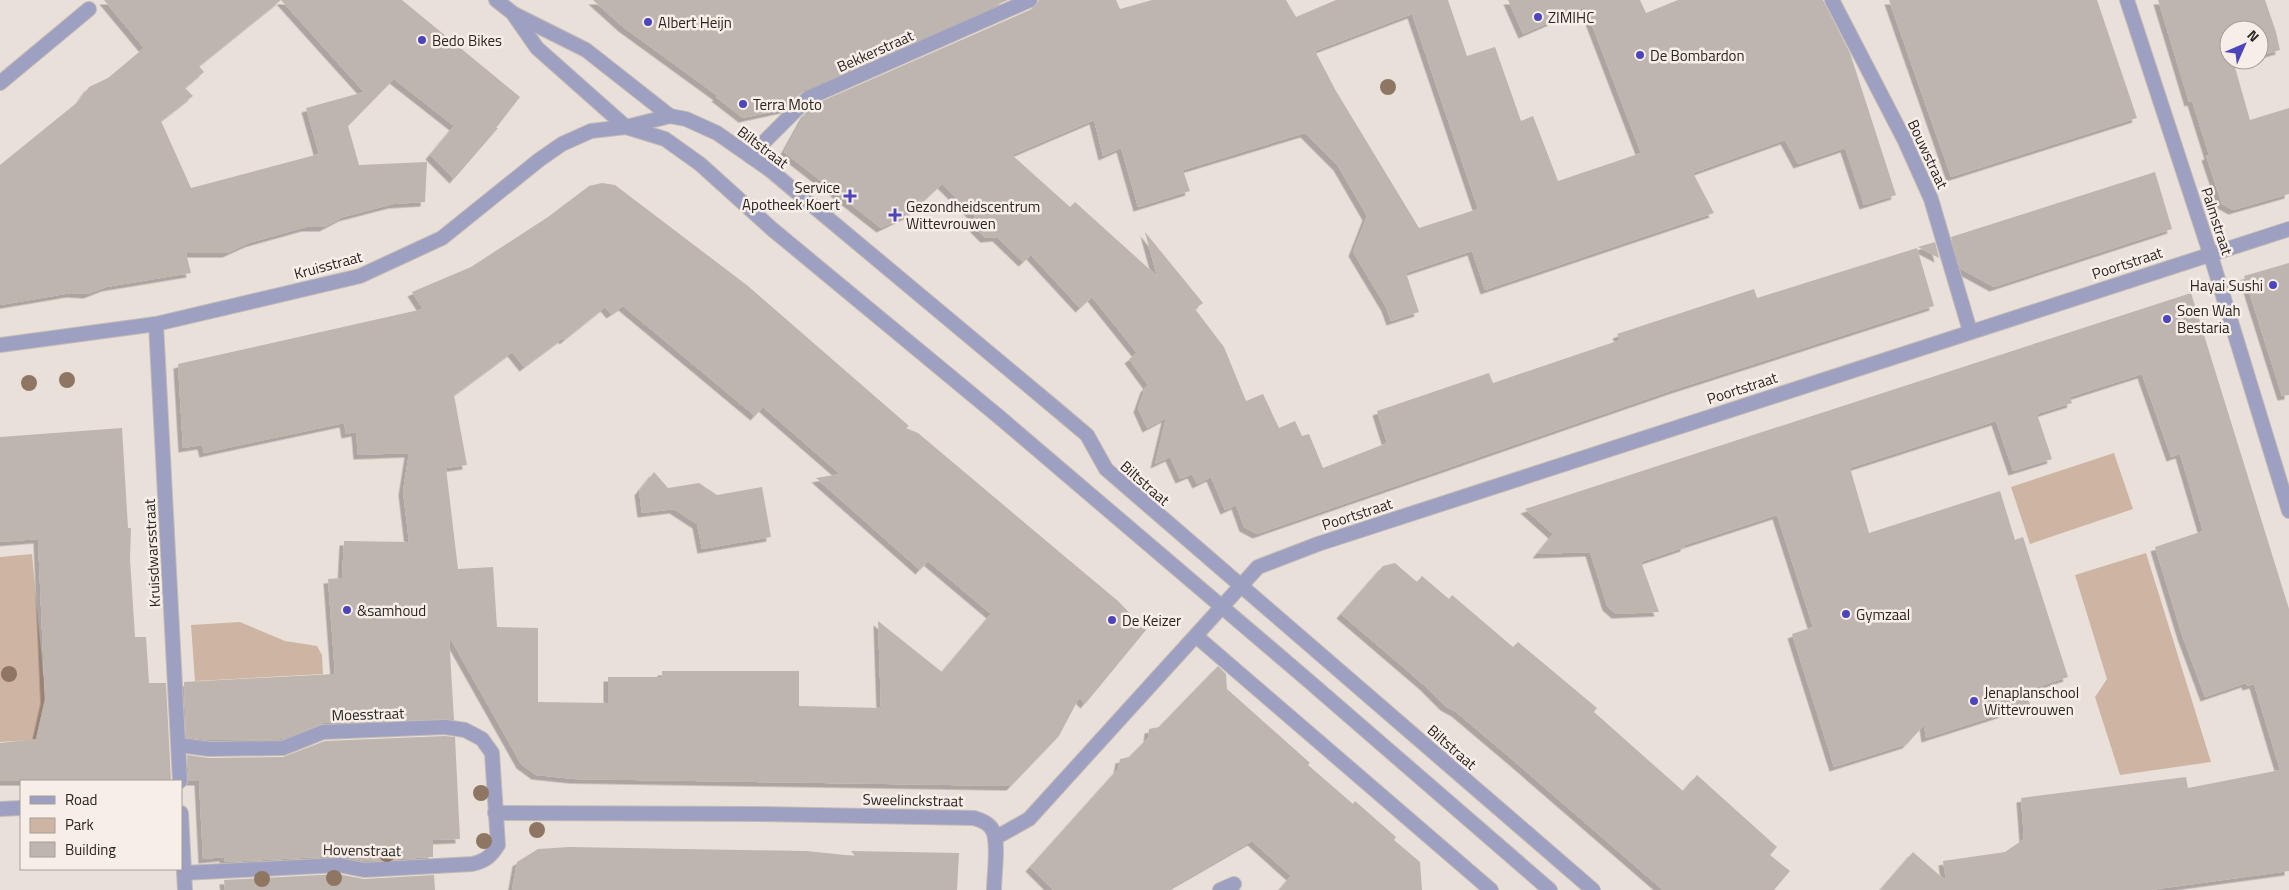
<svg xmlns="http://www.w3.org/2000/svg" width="2289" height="890" viewBox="0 0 2289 890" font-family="'Titillium Web',sans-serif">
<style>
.green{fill:#ceb4a2}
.building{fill:#beb5ae;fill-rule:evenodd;filter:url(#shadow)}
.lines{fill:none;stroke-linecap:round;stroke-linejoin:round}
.service-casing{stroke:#c4bbb6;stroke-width:16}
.minor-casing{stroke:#c4bbb6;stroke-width:16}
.tertiary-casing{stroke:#c4bbb6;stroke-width:16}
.service{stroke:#9da0c0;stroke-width:14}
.minor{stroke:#9da0c0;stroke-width:14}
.tertiary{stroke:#9da0c0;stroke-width:14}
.tree{fill:#8f7662}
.poi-dot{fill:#4d45bc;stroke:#f7eee7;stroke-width:2}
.labels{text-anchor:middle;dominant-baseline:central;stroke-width:5;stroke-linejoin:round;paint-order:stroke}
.poi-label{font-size:15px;fill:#2a2624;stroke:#f7eee7;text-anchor:start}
.street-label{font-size:15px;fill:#2a2624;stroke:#f7eee7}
</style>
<defs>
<filter id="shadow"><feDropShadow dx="-4.5" dy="4.5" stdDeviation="0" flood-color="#0004"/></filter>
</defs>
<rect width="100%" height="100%" fill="#eae0da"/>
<g class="green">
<path d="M2114 453 2133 509 2030 544 2011 487Z"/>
<path d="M2146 553 2211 762 2120 775 2095 697 2107 679 2075 575Z"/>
<path d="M32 554 49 739 0 742V557Z"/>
<path d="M240 622 285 641 317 646 322 655 323 674 195 681 191 625Z"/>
</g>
<g class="building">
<path d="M104 0H402L520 97 496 128H498L454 179 430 155 454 126 394 79 348 126 359 165 427 162 425 202 393 204 343 217 324 227H306L249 243 227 253H186L191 273 106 287 88 294 71 293 0 305V165L79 101 89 87 108 78 144 48ZM281 0 364 92 306 108 319 154 191 188 161 121 193 96 185 88 204 72 199 66Z"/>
<path d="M593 0H1008L804 90 785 109 743 118 716 97 718 96 623 27Z"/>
<path d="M1039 0H1116L1120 9 1152 0H1286L1296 17 1336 0H1448L1467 56 1495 47 1521 121 1533 116 1558 181 1641 153 1585 7 1523 34 1508 0H1640L1646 13 1678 0H1823L1850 53 1896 195 1864 205 1845 148 1798 164 1785 140 1693 173 1714 213 1485 290 1472 251 1406 273 1419 312 1391 321 1386 307 1353 252 1367 216 1338 166 1305 133 1183 170 1190 191 1138 207 1121 148 1103 156 1094 120 1012 155 1070 207 1075 202 1157 276 1145 232 1203 303 1195 309 1224 347 1246 401 1263 394 1279 428 1295 421 1302 436 1309 434 1323 468 1387 443 1377 411 1489 373 1493 383 1620 340 1617 334 1754 289 1757 298 1917 248 1934 306 1673 390 1257 534 1244 527 1236 505 1225 510 1211 477 1197 484 1192 474 1180 479 1170 457 1155 464 1166 418 1147 428 1138 408 1145 388 1148 385 1129 359 1137 353 1092 297 1080 308 1031 255 1023 262 997 237 985 238 975 228 974 216 942 184 910 214 881 228 784 152 805 114 813 105 1034 8ZM1412 14 1478 209 1419 228 1336 91 1315 51Z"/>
<path d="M1889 0H2097L2137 118 1951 177Z"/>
<path d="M2158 0H2265L2276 32 2280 50 2259 56V30H2229V60H2248L2234 64 2250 120 2289 108V194L2233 210 2222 204 2206 156 2209 155 2192 101 2189 102Z"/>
<path d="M2155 172 2172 229 1994 287 1961 269 1951 237Z"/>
<path d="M602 183 615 185 748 286 909 426 906 428 918 433 1063 555 1118 601 1146 630 1085 704 1079 698 1059 736 1011 786 574 779 536 775 521 764 449 636 454 720 323 723 281 739 210 740 186 737 184 682 335 674 328 579 342 578 344 541 409 542 403 491 409 453 358 455 356 432 346 434 344 423 204 453 202 445 183 448 178 364 423 309 412 292 471 267 548 217 589 186ZM623 306 755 416 763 407 840 474 816 478 920 570 928 561 991 614 942 672 878 621 881 708 799 706V671H662V677H608V703L538 702V628L497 627 493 567 458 569 446 468 467 465 454 395 512 352 524 367 563 338 564 340 605 307 611 314Z"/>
<path d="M1935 242 1939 258 1918 247Z"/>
<path d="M2289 263V395L2282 396 2244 276Z"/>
<path d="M2191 293 2289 609V871L2150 890H1880L1913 852 1946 881 1943 861 2005 852 2024 839 2021 798 2186 777 2188 788 2280 770 2254 684 2247 686 2246 683 2205 697 2182 635 2155 547 2203 531 2180 454 2171 457 2142 374 2070 397 2072 403 2037 414 2052 459 2013 471 1996 421 1850 468 1869 533 2000 491 2015 540 2023 537 2068 677 2026 691 2030 705 1926 738 1924 725 1907 744 1834 767 1792 634 1813 627 1777 515 1685 545V547L1641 562 1659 612 1616 614 1607 606 1590 552 1537 554 1553 534 1525 509Z"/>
<path d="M122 428 128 528H131L130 559 135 637H146L149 683H166L171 781H0V743L36 739 45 699 38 539 0 542V437Z"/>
<path d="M654 472 668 488 699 483 717 495 762 487 771 537 702 549 697 524 674 509 642 513 639 491Z"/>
<path d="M1395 563 1417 582 1422 576 1449 599 1452 595 1513 647 1518 642 1597 708 1594 712 1683 791 1697 775 1777 847 1770 855 1790 871 1774 890H1663L1514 761 1456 712 1445 706 1424 685 1341 614 1383 566Z"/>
<path d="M1218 666 1226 674 1227 689 1310 763 1308 765 1353 804 1355 801 1396 837 1394 840 1420 862 1422 890H1279L1291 876 1252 841 1167 890H1053L1030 867 1118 769 1120 759 1129 757 1148 738 1149 729 1159 727Z"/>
<path d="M445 736 455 737 460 839 433 840V857L365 861 339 856 224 862V857L203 859 199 781H189L187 755 209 758 283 757 325 741Z"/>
<path d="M569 847 806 851 855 856 851 851 959 853 957 890H512L517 862 538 849Z"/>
<path d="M338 874 364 879 434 875 435 890H225L224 880Z"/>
</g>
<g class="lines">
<g class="service-casing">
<g id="service">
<path d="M626 127 665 139 700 164 772 229 998 416 1303 676 1550 890"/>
<path d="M1220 890 1234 884"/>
</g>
</g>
<g class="minor-casing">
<g id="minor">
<path d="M1832 0 1904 139 1931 199 1970 331"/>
<path d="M2127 0 2210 253 2289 511"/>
<path d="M0 83 89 9"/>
<path d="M750 156 808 98 1030 0"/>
<path d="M156 324 180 781"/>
<path d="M1196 636 1491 890"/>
<path d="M179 745 209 749 283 748 323 732 445 727 465 730 482 739 492 753 498 845C491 856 486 861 472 864L364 870 339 865 184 873"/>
<path d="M0 809 21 808"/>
<path d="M181 813 185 890"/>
<path d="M495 813 757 814 974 818C981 820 990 824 993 831 999 844 994 875 994 890"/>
<path d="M995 838 1029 819 1258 567 1318 544 2289 229"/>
</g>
</g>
<g class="tertiary-casing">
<g id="tertiary">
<path d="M496 0 514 14 586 50 670 116"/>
<path d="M514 15 537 48 626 127"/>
<path d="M0 345 156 324 360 276 442 238 539 160 562 144 591 131 626 127 670 116 686 119 717 133 770 170 1061 413 1087 435 1106 469 1593 890"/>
</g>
</g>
<use href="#service" class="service"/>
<use href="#minor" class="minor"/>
<use href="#tertiary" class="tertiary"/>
</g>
<g class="tree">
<circle cx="1388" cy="87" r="8"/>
<circle cx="67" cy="380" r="8"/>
<circle cx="29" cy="383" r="8"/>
<circle cx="9" cy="674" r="8"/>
<circle cx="481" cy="793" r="8"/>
<circle cx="537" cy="830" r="8"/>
<circle cx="484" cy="841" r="8"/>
<circle cx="387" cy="854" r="8"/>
<circle cx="334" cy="878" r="8"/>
<circle cx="262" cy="879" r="8"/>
</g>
<g class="poi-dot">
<circle cx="1538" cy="17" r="5"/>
<circle cx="648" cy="22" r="5"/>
<circle cx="422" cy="40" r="5"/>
<circle cx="1640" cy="55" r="5"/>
<circle cx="743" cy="104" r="5"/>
<path d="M847.5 188.5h5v5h5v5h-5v5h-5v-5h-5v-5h5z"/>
<path d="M892.5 207.5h5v5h5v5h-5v5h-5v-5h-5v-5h5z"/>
<circle cx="2273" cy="285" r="5"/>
<circle cx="2167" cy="319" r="5"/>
<circle cx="347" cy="610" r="5"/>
<circle cx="1846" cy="614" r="5"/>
<circle cx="1112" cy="620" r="5"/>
<circle cx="1974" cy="701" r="5"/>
</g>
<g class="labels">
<g class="poi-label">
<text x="1548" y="17">ZIMIHC</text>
<text x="658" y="22">Albert Heijn</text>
<text x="432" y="40">Bedo Bikes</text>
<text x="1650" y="55">De Bombardon</text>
<text x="753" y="104">Terra Moto</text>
<text x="840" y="187" text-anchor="end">Service<tspan x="840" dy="17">Apotheek Koert</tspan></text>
<text x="906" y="206">Gezondheidscentrum<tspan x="906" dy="17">Wittevrouwen</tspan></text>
<text x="2263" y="285" text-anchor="end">Hayai Sushi</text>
<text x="2177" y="310">Soen Wah<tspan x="2177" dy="17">Bestaria</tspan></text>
<text x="357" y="610">&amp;samhoud</text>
<text x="1856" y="614">Gymzaal</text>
<text x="1122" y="620">De Keizer</text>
<text x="1984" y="692">Jenaplanschool<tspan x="1984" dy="17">Wittevrouwen</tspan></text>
</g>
<g class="street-label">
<text transform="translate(875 51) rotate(-24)">Bekkerstraat</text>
<text transform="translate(763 147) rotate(37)">Biltstraat</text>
<text transform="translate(1928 154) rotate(65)">Bouwstraat</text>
<text transform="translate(2217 221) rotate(72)">Palmstraat</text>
<text transform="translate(2127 263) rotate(-18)">Poortstraat</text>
<text transform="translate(328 265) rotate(-15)">Kruisstraat</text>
<text transform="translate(1742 388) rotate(-18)">Poortstraat</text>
<text transform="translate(1145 483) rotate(41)">Biltstraat</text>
<text transform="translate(1357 514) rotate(-18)">Poortstraat</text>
<text transform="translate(152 553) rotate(-93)">Kruisdwarsstraat</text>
<text transform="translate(368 714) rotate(-2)">Moesstraat</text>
<text transform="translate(1452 747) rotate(41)">Biltstraat</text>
<text transform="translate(913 800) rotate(1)">Sweelinckstraat</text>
<text transform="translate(362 850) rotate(1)">Hovenstraat</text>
</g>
</g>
<rect x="20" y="780" width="162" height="90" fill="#f7eee7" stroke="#a59e99"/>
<rect x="30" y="796" width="25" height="8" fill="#9da0c0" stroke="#a59e99"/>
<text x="65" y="805" font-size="15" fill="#2a2624">Road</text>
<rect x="30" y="818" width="25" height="15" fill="#ceb4a2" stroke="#a59e99"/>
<text x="65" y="830" font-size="15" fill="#2a2624">Park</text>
<rect x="30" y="842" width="25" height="15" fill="#beb5ae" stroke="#a59e99"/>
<text x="65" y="855" font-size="15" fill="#2a2624">Building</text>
<g transform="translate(2244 45) rotate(45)"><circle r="24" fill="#f7eee7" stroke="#a59e99"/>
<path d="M0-4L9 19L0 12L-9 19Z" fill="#4d45bc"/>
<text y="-8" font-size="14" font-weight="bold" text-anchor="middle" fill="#2a2624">N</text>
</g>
</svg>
